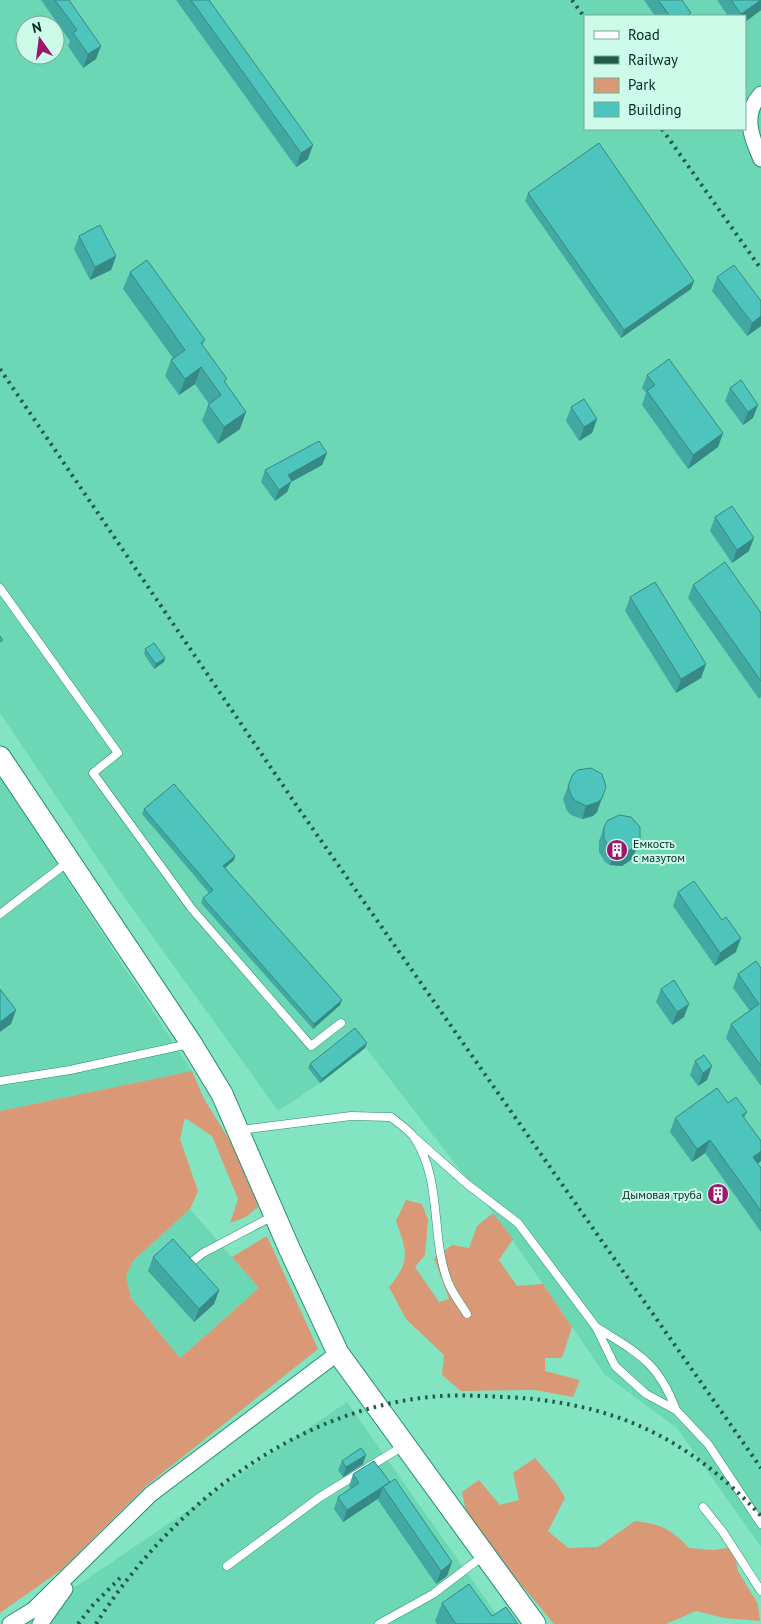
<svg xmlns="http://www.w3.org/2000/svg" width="761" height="1624" viewBox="0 0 761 1624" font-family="'PT Sans',sans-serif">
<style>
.built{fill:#6cd7b4;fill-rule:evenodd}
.green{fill:#da9976}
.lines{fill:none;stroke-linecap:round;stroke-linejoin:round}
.lane-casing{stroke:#228d6f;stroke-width:9}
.street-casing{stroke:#228d6f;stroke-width:17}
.secondary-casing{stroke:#228d6f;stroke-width:23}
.lane{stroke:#fff;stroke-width:8}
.street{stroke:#fff;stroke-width:15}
.secondary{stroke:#fff;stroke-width:21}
.rail{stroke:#215a49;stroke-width:4;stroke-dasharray:2.5 5;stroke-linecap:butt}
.wall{fill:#42a9a2}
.shaded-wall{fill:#368984}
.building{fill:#4dc4bc;stroke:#368984}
.labels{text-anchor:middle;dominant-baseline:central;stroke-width:4;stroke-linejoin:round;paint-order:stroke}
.poi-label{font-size:12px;fill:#002b1f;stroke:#cdfbe9;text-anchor:start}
</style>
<rect width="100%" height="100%" fill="#83e4c2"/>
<g class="built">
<path d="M0 0H761V1547L677 1428 605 1375 503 1226 366 1048 320 1083 278 1111 115 884 0 713ZM585 16H745V129H585ZM25 25H55V55H25Z"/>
<path d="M0 777 192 1071 0 1111Z"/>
<path d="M190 1209 259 1288 180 1358 131 1298 126 1276 133 1261Z"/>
<path d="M347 1402 503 1624H21Z"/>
</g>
<g class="green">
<path d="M192 1071 203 1097 241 1159 258 1207 246 1217 230 1223 238 1199 212 1136 185 1118 180 1139 198 1191 190 1209 133 1261 126 1276 131 1298 180 1358 259 1288 232 1257 267 1236 318 1349 146 1486 61 1570 0 1613V1111Z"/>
<path d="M406 1200 422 1204 428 1220 425 1255 415 1267 439 1302 449 1299 434 1258 452 1245 469 1248 477 1226 493 1213 513 1239 499 1260 517 1286 543 1284 572 1327 562 1358H545V1371L580 1380 573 1397 535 1390 461 1391 442 1375 444 1355 406 1319 389 1287C411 1261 407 1251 396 1221Z"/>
<path d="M535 1458 557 1484 565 1498 548 1531 568 1548 598 1547 635 1521C661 1524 671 1529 689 1548L713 1550 733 1547 738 1571 758 1604 760 1621 724 1618 696 1611 666 1624H554L468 1521 462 1492 479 1480 500 1505 519 1500 513 1473Z"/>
</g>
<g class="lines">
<g class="lane-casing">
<g id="lane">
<path d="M0 588 118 753 93 773 192 909 311 1046 341 1023"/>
<path d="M0 914 68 862"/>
<path d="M0 1081 70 1070 189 1044"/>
<path d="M240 1130 351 1116 391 1117C398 1123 409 1130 414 1137 443 1181 430 1235 448 1282 452 1293 461 1304 467 1314"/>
<path d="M414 1137 467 1184 518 1223 596 1327 615 1366 646 1394 676 1410C658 1361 637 1353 596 1327"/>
<path d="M193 1261 203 1253 273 1216"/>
<path d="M676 1410 708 1444 761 1524"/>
<path d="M703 1507 723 1532 761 1591"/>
<path d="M227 1566 320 1497 403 1446"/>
<path d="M379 1624 433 1594 483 1556"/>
</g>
</g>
<g class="street-casing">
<g id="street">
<path d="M761 94C742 114 751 137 761 159"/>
<path d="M10 1624 33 1610 151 1494 338 1353"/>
<path d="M40 1624 65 1589"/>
</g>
</g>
<g class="secondary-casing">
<path id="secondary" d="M0 757 191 1043 222 1094 289 1248 338 1353 535 1624"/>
</g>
<use href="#lane" class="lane"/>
<use href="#street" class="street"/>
<use href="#secondary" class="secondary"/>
<g class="rail">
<path d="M572 0 585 18"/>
<path d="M662 129 761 269"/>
<path d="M0 369 301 812 761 1468"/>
<path d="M78 1624 93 1605 120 1578"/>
<path d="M96 1624C169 1509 291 1411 430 1397 455 1394 480 1396 505 1397 612 1402 688 1437 761 1516"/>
</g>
</g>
<g class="wall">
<path d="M41 0H69L96 59 83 68 68 46 70 41Z"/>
<path d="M176 0H209L308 159 296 167Z"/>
<path d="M644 0H682L690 16H655Z"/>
<path d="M717 0H761V10L745 22V16H728Z"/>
<path d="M528 193 694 281 691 289 621 338 525 201Z"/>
<path d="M79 236 116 256 111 270 90 280 74 249Z"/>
<path d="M130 272 205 340 202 346 225 382 240 429 218 444 202 421 208 405 209 404 195 384 179 395 165 376 171 360 173 358 123 289Z"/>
<path d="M717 277 761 301V326L747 336 712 291Z"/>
<path d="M647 375 723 433 718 447 688 469 642 405 646 393 642 388Z"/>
<path d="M730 388 753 418 743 425 725 401Z"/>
<path d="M571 407 597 419 592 433 579 441 566 421Z"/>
<path d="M327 453 322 465 291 482 287 492 275 501 261 482 265 470Z"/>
<path d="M715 517 749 551 732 563 710 531Z"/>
<path d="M693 585 761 613V697L759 699 688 598Z"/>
<path d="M630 597 706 664 701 678 676 693 625 611Z"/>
<path d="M145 649 165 658 164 662 154 669 144 654Z"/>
<path d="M573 774 597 812 593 816 582 819 571 815 567 811 563 799Z"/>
<path d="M144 809 235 856 234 860 225 868 340 1005 313 1029 201 903 203 898 209 893 142 814Z"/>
<path d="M604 827 640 840 632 859 622 866 610 865 605 862 599 852V841Z"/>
<path d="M678 892 736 952 715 966 673 906Z"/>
<path d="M761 968V1086L726 1038 731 1024 750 1011 733 988 738 974Z"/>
<path d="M661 989 684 1017 672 1025 656 1002Z"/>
<path d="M365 1048 320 1083 308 1068 310 1064Z"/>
<path d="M704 1055 707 1080 698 1086 690 1075 695 1061Z"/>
<path d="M728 1103 747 1112 744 1118 761 1161 758 1164 761 1168V1232L705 1153 692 1162 670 1132 675 1118Z"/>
<path d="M153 1257 219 1290 214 1304 194 1322 148 1271Z"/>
<path d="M342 1461 363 1464 343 1477 338 1470Z"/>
<path d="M374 1461 447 1576 436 1584 378 1500 379 1498 343 1522 334 1509 338 1497 351 1489 349 1486 353 1474Z"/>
<path d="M442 1603 492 1616 518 1624H437L435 1621Z"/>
</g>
<g class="shaded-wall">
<path d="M761 0V10L745 22V16H741V14Z"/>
<path d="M101 46 96 59 83 68 88 54Z"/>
<path d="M313 145 308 159 296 167 301 153Z"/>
<path d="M116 256 111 270 90 280 95 267Z"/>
<path d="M694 281 691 289 621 338 624 330Z"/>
<path d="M761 316V326L747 336 752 323Z"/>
<path d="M201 367 195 384 179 395 185 379Z"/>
<path d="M758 405 753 418 743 425 748 412Z"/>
<path d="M246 412 240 429 218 444 224 427Z"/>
<path d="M597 419 592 433 579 441 584 427Z"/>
<path d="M723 433 718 447 688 469 693 455Z"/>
<path d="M327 453 322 465 291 482 287 492 275 501 279 490 288 475Z"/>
<path d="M754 538 749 551 732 563 737 550Z"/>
<path d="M165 658 164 662 154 669 156 664Z"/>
<path d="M706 664 701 678 676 693 681 679Z"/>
<path d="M602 798 597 812 593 816 582 819 586 806Z"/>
<path d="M640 840 632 859 622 866 610 865 615 851Z"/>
<path d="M235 856 234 860 221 871 223 866Z"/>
<path d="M741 938 736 952 715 966 720 953Z"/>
<path d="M342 1000 340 1005 313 1029 314 1024Z"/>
<path d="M689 1004 684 1017 672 1025 677 1012Z"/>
<path d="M16 1010 11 1024 0 1032V1022Z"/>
<path d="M367 1043 365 1048 320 1083 322 1079Z"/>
<path d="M712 1066 707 1080 698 1086 703 1073Z"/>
<path d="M710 1140 705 1153 692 1162 697 1149Z"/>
<path d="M761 1151V1161L748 1170 753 1157Z"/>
<path d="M219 1290 214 1304 194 1322 199 1309Z"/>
<path d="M366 1455 363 1464 343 1477 346 1467Z"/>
<path d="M383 1487 379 1498 343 1522 347 1510Z"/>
<path d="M452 1562 447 1576 436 1584 441 1571Z"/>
</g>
<g class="building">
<path d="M55 0H69L101 46 88 54 73 33 77 30Z"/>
<path d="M191 0H209L313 145 301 153Z"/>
<path d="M658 0H682L691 13 687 16H670Z"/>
<path d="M731 0H761L741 14Z"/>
<path d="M599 143 694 281 624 330 528 193Z"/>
<path d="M100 225 116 256 95 267 79 236Z"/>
<path d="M147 260 205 340 201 343 227 379 224 381 246 412 224 427 208 405 221 395 201 367 185 379 171 360 185 350 130 272Z"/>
<path d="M734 265 761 301V316L752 323 717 277Z"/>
<path d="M669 359 723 433 693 455 647 391 655 385 647 375Z"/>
<path d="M741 380 758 405 748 412 730 388Z"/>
<path d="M584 399 597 419 584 427 571 407Z"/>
<path d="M319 441 327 453 288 475 292 481 279 490 265 470Z"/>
<path d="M732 506 754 538 737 550 715 517Z"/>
<path d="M725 562 761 613V681L693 585Z"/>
<path d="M655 582 706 664 681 679 630 597Z"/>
<path d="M0 636 3 640 0 642Z"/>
<path d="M154 643 165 658 156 664 145 649Z"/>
<path d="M591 768 602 774 606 787 602 798 598 802 586 806 576 801 572 797 568 786 573 774 578 770Z"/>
<path d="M174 784 235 856 223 866 342 1000 314 1024 203 898 213 890 144 809Z"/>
<path d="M619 815 631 817 640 827V840L637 845 627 852 615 851 610 849 604 839V827L607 821Z"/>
<path d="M694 881 722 920 726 917 741 938 720 953 678 892Z"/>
<path d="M756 961 761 968V1066L731 1024 759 1004 738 974Z"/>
<path d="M674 980 689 1004 677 1012 661 989Z"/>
<path d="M0 989 16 1010 0 1022Z"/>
<path d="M355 1028 367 1043 322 1079 310 1064Z"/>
<path d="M704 1055 712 1066 703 1073 695 1061Z"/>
<path d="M717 1088 728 1103 736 1097 747 1112 742 1115 761 1141V1151L753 1157 761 1168V1211L710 1140 697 1149 675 1118Z"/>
<path d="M173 1239 219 1290 199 1309 153 1257Z"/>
<path d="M361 1448 366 1455 346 1467 342 1461Z"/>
<path d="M374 1461 390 1482 347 1510 338 1497 359 1483 353 1474Z"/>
<path d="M395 1479 452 1562 441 1571 383 1487Z"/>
<path d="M469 1584 492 1616 506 1607 518 1624H456L442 1603Z"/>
</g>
<defs>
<g id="building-disc" transform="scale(1.125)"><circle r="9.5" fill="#9c1769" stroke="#cdfbe9"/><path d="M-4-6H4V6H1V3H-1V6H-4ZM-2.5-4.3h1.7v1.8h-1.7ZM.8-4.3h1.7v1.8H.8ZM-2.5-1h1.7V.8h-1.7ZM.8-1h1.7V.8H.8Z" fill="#fff"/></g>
</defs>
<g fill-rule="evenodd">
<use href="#building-disc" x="617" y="850"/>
<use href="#building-disc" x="718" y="1194"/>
</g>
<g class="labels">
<g class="poi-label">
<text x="633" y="843">Емкость<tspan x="633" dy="14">с мазутом</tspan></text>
<text x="702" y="1194" text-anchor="end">Дымовая труба</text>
</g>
</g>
<rect x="584" y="15" width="162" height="115" fill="#cdfbe9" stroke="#7ba898"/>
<rect x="594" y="31" width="25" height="8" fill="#ffffff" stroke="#7ba898"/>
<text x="628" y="40" font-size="15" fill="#002b1f">Road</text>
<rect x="594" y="56" width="25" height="8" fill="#215a49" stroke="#7ba898"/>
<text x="628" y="65" font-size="15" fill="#002b1f">Railway</text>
<rect x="594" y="78" width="25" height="15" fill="#da9976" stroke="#7ba898"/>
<text x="628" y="90" font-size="15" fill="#002b1f">Park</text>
<rect x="594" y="102" width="25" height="15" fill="#4dc4bc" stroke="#7ba898"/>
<text x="628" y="115" font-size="15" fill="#002b1f">Building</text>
<g transform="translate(40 40) rotate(346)"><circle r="24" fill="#cdfbe9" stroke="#7ba898"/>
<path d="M0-4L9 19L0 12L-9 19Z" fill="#9c1769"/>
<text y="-8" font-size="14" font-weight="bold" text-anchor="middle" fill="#002b1f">N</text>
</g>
</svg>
